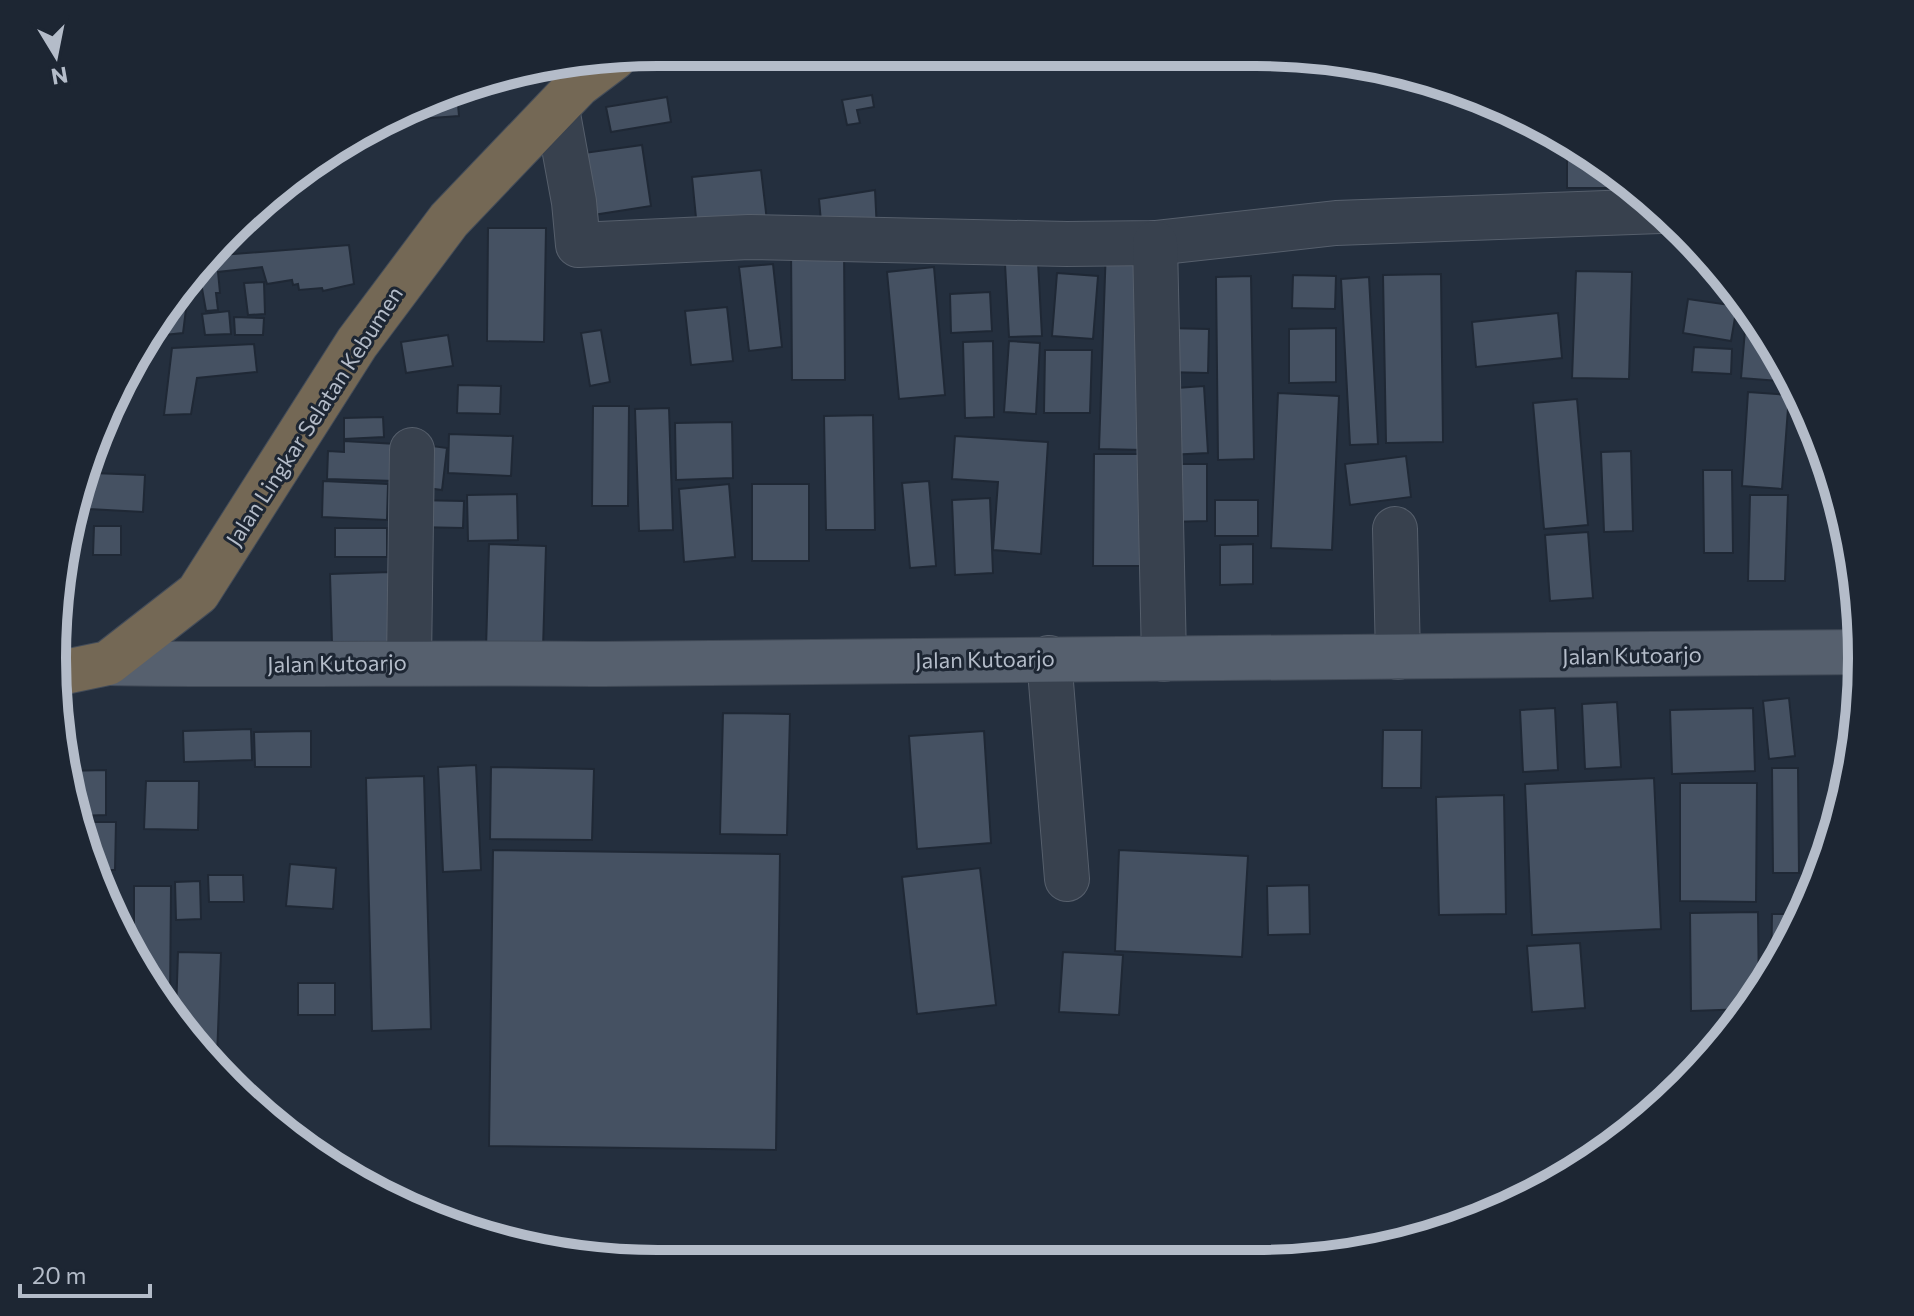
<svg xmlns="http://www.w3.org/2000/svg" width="1914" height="1316" viewBox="0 0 1914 1316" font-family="Commissioner,sans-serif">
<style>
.building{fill:#455162;stroke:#1f2835;stroke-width:2}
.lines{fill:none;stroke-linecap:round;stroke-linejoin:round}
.minor-casing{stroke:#565f6c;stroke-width:46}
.major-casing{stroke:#414a57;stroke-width:46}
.highway-casing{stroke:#434c59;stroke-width:46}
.minor{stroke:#38414e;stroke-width:44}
.major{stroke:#56606e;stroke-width:44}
.highway{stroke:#746855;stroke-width:44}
.labels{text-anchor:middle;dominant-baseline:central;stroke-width:6;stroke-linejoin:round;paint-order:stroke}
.street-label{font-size:22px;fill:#b4bcc9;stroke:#1d2633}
.rim{fill:none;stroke:#b4bcc9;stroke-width:10}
</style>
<rect width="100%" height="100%" fill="#242f3e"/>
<g class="building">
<path d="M457 93 459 116 404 120V117Z"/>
<path d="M872 95 874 107 857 110 860 123 847 125 842 100Z"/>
<path d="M667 97 671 122 611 132 606 107Z"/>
<path d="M1567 139 1609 172V188H1567Z"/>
<path d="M642 145 651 206 593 215 584 153Z"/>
<path d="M761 170 767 221 697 228 692 177Z"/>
<path d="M875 190 877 231 822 233 819 199Z"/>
<path d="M488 228H546L544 342 487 341Z"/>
<path d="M349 245 354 284 323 291 322 288 299 290 298 284 293 285 292 280 267 284 262 267 218 272 220 293H216L218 310 206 311 198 266 216 247 220 246 221 255Z"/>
<path d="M844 245 845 380H792L791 246Z"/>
<path d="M1106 247 1149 248 1143 450 1099 449Z"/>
<path d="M1038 262 1042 336 1009 337 1005 264Z"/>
<path d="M773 264 782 347 749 351 739 267Z"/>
<path d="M934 267 945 395 899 399 887 272Z"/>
<path d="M1576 271 1632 272 1629 379 1572 378Z"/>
<path d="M1057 273 1098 276 1093 339 1052 336Z"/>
<path d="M1441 274 1443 442 1386 443 1383 275Z"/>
<path d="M1293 275 1336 276 1335 309 1292 308Z"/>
<path d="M1251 276 1254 459 1218 460 1216 277Z"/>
<path d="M1369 277 1378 444 1350 445 1341 279Z"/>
<path d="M264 282 265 314 248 315 244 283Z"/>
<path d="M186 285H189L183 333 154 336Z"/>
<path d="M990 292 992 331 951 333 950 294Z"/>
<path d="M1688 299 1737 306 1731 341 1683 333Z"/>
<path d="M1747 306 1760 322 1781 361 1779 381 1741 378Z"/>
<path d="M727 307 733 361 691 365 685 311Z"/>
<path d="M229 311 231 334 205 335 202 314Z"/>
<path d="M1558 313 1562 358 1476 367 1472 322Z"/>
<path d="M234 317 264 318 263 335H235Z"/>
<path d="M1165 328 1209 329 1208 373 1164 372Z"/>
<path d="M1336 328V382L1289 383V329Z"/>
<path d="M601 330 610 382 590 386 581 333Z"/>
<path d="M448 335 453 366 406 373 401 342Z"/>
<path d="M993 341 994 417 965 418 963 342Z"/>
<path d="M1009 341 1040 343 1036 414 1004 412Z"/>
<path d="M254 344 257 372 197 378 191 414 164 415 172 348Z"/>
<path d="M1694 347 1732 349 1731 374 1692 372Z"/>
<path d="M1045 350H1092L1090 413H1044Z"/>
<path d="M458 385 501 386 500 414 457 413Z"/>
<path d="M1204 386 1208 453 1167 455 1163 389Z"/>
<path d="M1748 392 1789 395 1782 489 1742 486Z"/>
<path d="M1278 393 1339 396 1332 550 1271 548Z"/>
<path d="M1800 397 1816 427 1821 444 1804 445Z"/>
<path d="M1577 399 1588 525 1544 529 1533 403Z"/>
<path d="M593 406H629L628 506H592Z"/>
<path d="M669 408 673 530 639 531 635 409Z"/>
<path d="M873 415 875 530H826L824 416Z"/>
<path d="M383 417 384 437 344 439V418Z"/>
<path d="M732 422 733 478 676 480 675 423Z"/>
<path d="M449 434 513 436 511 476 448 473Z"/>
<path d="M955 436 1048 442 1041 554 993 550 998 482 952 479Z"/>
<path d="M344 441 397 444 395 481 327 479 328 451 344 452Z"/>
<path d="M418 444 447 448 442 490 412 486Z"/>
<path d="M1631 451 1633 531 1604 532 1601 452Z"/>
<path d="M1094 454H1148L1146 566H1093Z"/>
<path d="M1406 456 1411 497 1350 505 1345 464Z"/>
<path d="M1167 464H1207V521L1168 522Z"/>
<path d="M1703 470H1732L1733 553H1704Z"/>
<path d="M92 473 145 475 143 512 89 509Z"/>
<path d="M323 481 388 484 387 520 322 517Z"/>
<path d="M929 481 936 566 910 568 902 483Z"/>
<path d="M729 484 735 557 684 562 679 489Z"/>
<rect x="752" y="484" width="57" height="77"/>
<path d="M517 494 518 540 468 541 467 495Z"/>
<path d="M1750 495H1788L1785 581H1748Z"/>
<path d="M990 498 993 573 955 575 952 500Z"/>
<path d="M414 500 464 501 463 528 414 527Z"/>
<rect x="1215" y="500" width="43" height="36"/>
<path d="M94 526H121V555H93Z"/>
<rect x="335" y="528" width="52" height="29"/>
<path d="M1588 532 1593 598 1550 601 1545 535Z"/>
<path d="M68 538H77L76 568H60Z"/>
<path d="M489 544 546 546 543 649H486Z"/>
<path d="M1253 544V584L1220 585V545Z"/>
<path d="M390 572 392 642 332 644 330 574Z"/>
<path d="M1789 698 1795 756 1769 759 1763 701Z"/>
<path d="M1617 702 1621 767 1585 769 1582 704Z"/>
<path d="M1555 708 1558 770 1523 772 1520 710Z"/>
<path d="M1753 708 1755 771 1672 774 1670 710Z"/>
<path d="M723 713 790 714 787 835 720 834Z"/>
<path d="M251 729 252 760 184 762 183 731Z"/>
<path d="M1383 730H1422L1421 788H1382Z"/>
<path d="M311 731V767H255L254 732Z"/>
<path d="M984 731 991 843 917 849 909 736Z"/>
<path d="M476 765 481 870 443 872 438 767Z"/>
<path d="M491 767 594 769 592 840 490 839Z"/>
<path d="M1772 768H1798L1799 873H1773Z"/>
<path d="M106 770V815L77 816 63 771Z"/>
<path d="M424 776 431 1029 372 1031 366 778Z"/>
<path d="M1654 778 1661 929 1532 935 1525 784Z"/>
<path d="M146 781H199L198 830 144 829Z"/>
<path d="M1680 783H1757L1756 902 1680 901Z"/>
<path d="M1504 795 1506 914 1439 915 1436 797Z"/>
<path d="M79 822H116L115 870H95Z"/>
<path d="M493 850 780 854 776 1150 489 1146Z"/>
<path d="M1119 850 1248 856 1242 957 1115 951Z"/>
<path d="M290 864 336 868 333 909 286 906Z"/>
<path d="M980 868 996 1005 917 1014 902 877Z"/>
<path d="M208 875H243L244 902H209Z"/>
<path d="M200 881 201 919 176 920 175 882Z"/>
<path d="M1309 885 1310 934 1268 935 1267 886Z"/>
<path d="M134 886H171L170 1004 134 953Z"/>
<path d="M1758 912 1759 996 1748 1009 1691 1011 1690 913Z"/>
<path d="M1772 914H1788L1787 944 1771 974Z"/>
<path d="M1580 943 1585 1008 1532 1012 1527 946Z"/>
<path d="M178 952 221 953 217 1057H208L176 1012Z"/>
<path d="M1063 952 1123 955 1119 1015 1059 1012Z"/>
<rect x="298" y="983" width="37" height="32"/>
</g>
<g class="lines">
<g class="minor-casing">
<g id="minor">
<path d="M557 109 574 202 578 245 749 237 1067 244 1155 243 1336 223 1660 211"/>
<path d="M1155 243 1164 659"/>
<path d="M1395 529 1398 657"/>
<path d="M1049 658 1067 879"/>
<path d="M409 661 412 450"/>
</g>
</g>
<g class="major-casing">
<path id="major" d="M108 663C273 666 438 662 603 664L1861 652"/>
</g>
<g class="highway-casing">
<path id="highway" d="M60 673 108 663 198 593 357 343 449 220 578 85 614 58"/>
</g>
<use href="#minor" class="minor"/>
<use href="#major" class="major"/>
<use href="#highway" class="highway"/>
</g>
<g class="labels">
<g class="street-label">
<text transform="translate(314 416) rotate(-57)">Jalan Lingkar Selatan Kebumen</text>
<text transform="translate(1632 655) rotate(-1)">Jalan Kutoarjo</text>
<text transform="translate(985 659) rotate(-1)">Jalan Kutoarjo</text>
<text transform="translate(337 663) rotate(-1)">Jalan Kutoarjo</text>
</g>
</g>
<path d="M0 0H1914V1316H0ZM658 66H1256A592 592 0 0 1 1848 658V658A592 592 0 0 1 1256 1250H658A592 592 0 0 1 66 658V658A592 592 0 0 1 658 66Z" fill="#1d2633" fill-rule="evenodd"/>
<path class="rim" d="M658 66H1256A592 592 0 0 1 1848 658V658A592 592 0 0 1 1256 1250H658A592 592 0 0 1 66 658V658A592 592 0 0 1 658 66Z"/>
<g transform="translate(56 56) rotate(170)" stroke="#1d2633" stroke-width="6" paint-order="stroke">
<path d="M0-6L14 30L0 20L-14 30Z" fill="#b4bcc9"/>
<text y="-12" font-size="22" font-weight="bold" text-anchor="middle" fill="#b4bcc9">N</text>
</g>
<path d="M20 1284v12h130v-12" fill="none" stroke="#b4bcc9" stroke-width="4"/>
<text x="32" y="1284" font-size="24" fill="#b4bcc9" stroke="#1d2633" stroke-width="6" paint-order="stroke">20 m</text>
</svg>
